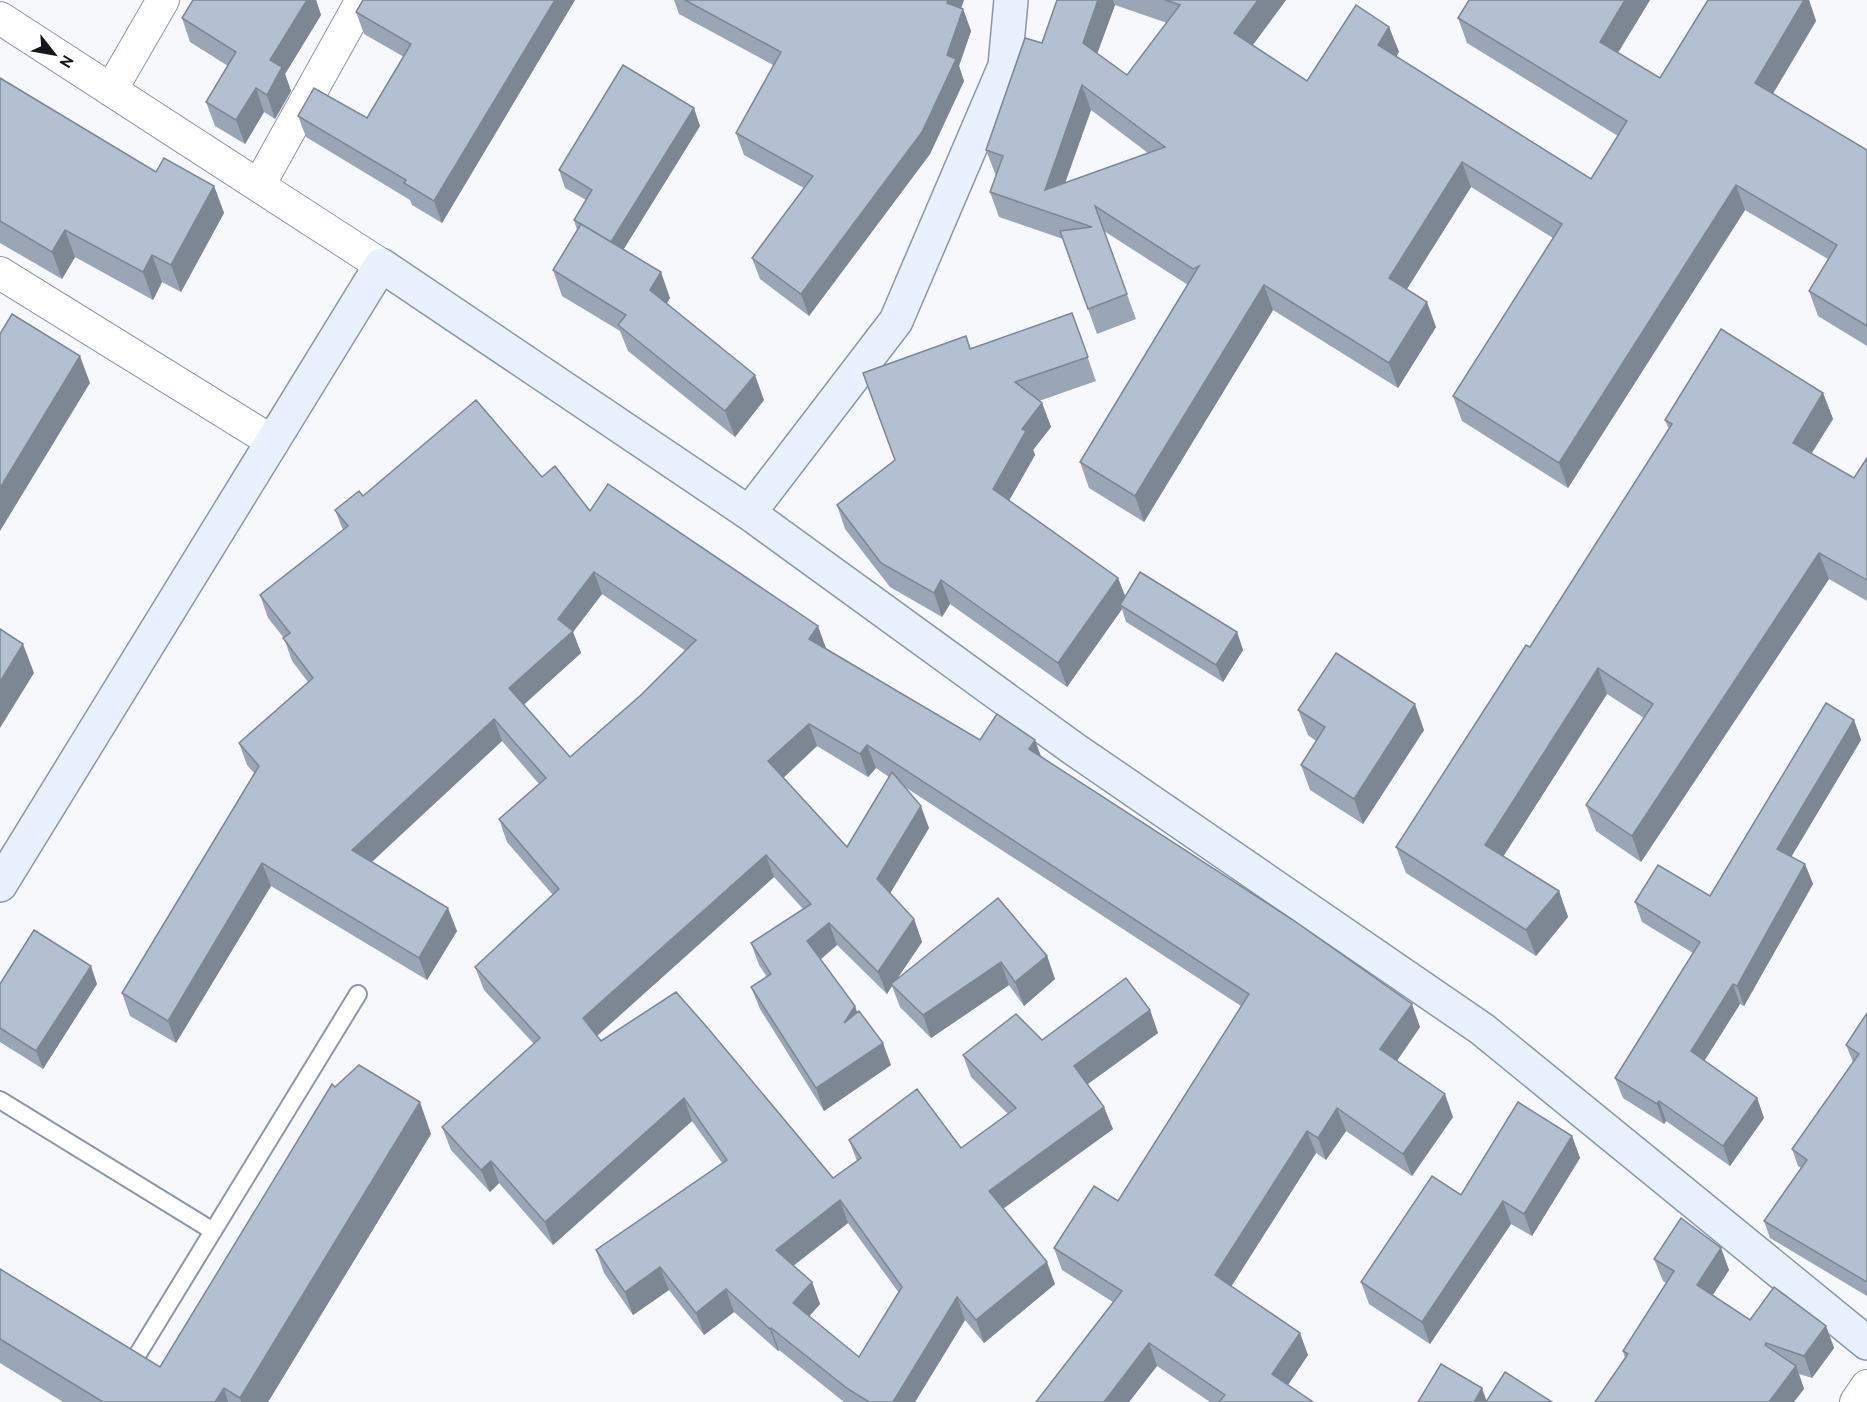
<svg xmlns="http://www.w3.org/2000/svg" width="1867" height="1402" viewBox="0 0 1867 1402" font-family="Overpass,sans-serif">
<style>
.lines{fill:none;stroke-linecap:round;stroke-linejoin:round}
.lane-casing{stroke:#8b97a9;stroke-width:20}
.street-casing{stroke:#8b97a9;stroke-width:34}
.secondary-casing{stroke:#8b97a9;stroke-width:36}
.lane{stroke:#fff;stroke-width:16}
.street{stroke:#fff;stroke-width:32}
.secondary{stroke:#e8f1fd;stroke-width:33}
.wall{fill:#9aa5b5;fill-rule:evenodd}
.shaded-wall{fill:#7d8693}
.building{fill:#b3c0d2;stroke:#7d8693;stroke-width:1.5;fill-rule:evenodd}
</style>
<rect width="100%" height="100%" fill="#f6f8fc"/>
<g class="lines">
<g class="lane-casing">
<g id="lane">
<path d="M0 1100 213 1231"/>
<path d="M133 1362 358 994"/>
</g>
</g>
<g class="street-casing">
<g id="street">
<path d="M0 18 381 265"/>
<path d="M111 90 163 0"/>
<path d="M259 185 362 0"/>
<path d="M0 273 273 442"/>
<path d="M1856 1402 1867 1386"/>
</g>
</g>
<g class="secondary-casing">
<g id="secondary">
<path d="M749 513 896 321 1005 66 1011 0"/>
<path d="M0 885 381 265 749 513 1074 749 1482 1029 1867 1343"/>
</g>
</g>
<use href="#lane" class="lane"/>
<use href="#street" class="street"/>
<use href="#secondary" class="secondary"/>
</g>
<g class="wall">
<path d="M193 0H316L321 15 285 74 291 91 275 119 264 112 245 144 215 126 206 102 228 66 190 42 182 18Z"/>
<path d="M363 0H575L442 223 412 205 410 200 306 137 298 116 367 118 404 57 364 34 356 12Z"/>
<path d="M674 0H964L961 8 963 9 971 31 959 66 964 81 930 154 809 316 760 279 752 258 804 188 744 155 736 133 773 65 679 14Z"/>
<path d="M1057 0H1286L1253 45 1307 81 1389 27 1399 52 1396 56 1591 179 1618 136 1467 43 1458 18 1469 0H1650L1618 53 1660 78 1708 0H1809L1816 21 1773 94 1867 150V346L1818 316 1809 291 1828 259 1745 210 1568 488 1462 421 1453 396 1553 238 1471 187 1407 289 1436 327 1398 388 1273 310 1144 522 1089 488 1080 462 1188 285 1104 231 1136 319 1097 334 1063 239 999 217 990 192 996 176 986 150 1042 43ZM1115 5 1167 23 1127 75 1097 53ZM1091 110 1148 153 1065 183Z"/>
<path d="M0 78 156 172 214 186 224 213 181 292 162 282 153 300 75 257 62 279 0 243Z"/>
<path d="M700 126 623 250 670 298 667 303 764 400 735 437 628 351 620 331 562 296 553 270 577 230 574 220 586 200 565 188 559 170Z"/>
<path d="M1072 313 1096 381 1039 401 1042 403 1051 427 1033 450 1035 455 1009 500 1118 578 1125 596 1237 632 1243 650 1223 682 1126 622 1122 609 1067 687 950 604 942 617 890 587 845 529 837 505 895 460 966 336 971 349Z"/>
<path d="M1823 393 1833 419 1811 453 1854 478 1867 458V601L1829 579 1641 862 1596 831 1586 805 1644 718 1607 694 1503 856 1559 891 1568 917 1536 956 1406 873 1396 847 1530 647 1669 429 1665 420Z"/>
<path d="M542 477 590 511 826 648 980 740H1035L1041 756 1420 1027 1397 1061 1453 1117 1412 1176 1346 1131 1326 1160 1316 1153 1231 1286 1308 1355 1288 1385 1313 1402H1210L1157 1366 1129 1402H1036L1113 1302 1062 1270 1054 1248 1118 1201 1241 1006 905 787 929 828 890 893 914 919 922 942 896 980 998 898 1047 956 1055 979 1024 1006 1009 985 931 1038 900 1007 892 986 887 994 837 945 821 959 857 1012 891 1065 824 1111 760 1009 751 987 767 977 759 965 751 943 803 909 774 877 597 1036 601 1041 833 1178 857 1161 849 1140 961 1148 1008 1114 971 1077 963 1055 1042 1040 1150 1010 1158 1033 1088 1084 1113 1129 1003 1209 1055 1284 984 1343 965 1320 915 1402H844L779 1350 778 1351 734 1312 704 1335 669 1290 633 1315 604 1273 596 1250 722 1163 692 1121 553 1245 499 1183 490 1192 451 1150 442 1127 534 1044 484 990 475 967 553 895 507 842 499 819 539 784 502 741 371 862 457 931 427 980 271 886 176 1043 130 1016 122 993 255 774 247 765 239 743 308 682 292 661 284 638 268 618 260 595 343 530 335 510 363 496ZM602 594 686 651 641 695 570 757 524 704 581 653 573 632ZM817 746 868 777 876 768 889 777 847 847 783 777ZM848 1223 899 1293 859 1357 809 1316 820 1304 812 1282 793 1266Z"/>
<path d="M1298 710 1424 730 1363 824 1310 790 1301 765 1316 741 1308 735Z"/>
<path d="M1854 720 1861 740 1791 857 1805 864 1813 884 1744 1006 1740 1004 1704 1061 1757 1098 1764 1118 1730 1166 1666 1121 1664 1124 1623 1098 1615 1078 1693 953 1642 922 1635 902 1710 896Z"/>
<path d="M0 984H97L43 1069 0 1042Z"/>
<path d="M1867 1013V1296L1770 1238 1764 1221 1801 1168 1798 1166 1792 1149 1853 1062 1846 1045Z"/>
<path d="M335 1087 431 1134 268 1402H63L0 1363V1269L160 1367Z"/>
<path d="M1572 1136 1580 1158 1532 1236 1511 1224 1430 1344 1369 1304 1361 1282 1461 1195Z"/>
<path d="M1721 1248 1729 1270 1712 1296 1750 1320 1826 1326 1834 1348 1812 1378 1799 1374 1804 1389 1625 1358 1623 1351 1666 1283 1663 1281 1654 1259Z"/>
</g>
<g class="shaded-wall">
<path d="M307 0H316L321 15 285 74 291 91 275 119 267 95 270 60Z"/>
<path d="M555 0H575L442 223 434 201Z"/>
<path d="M948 0H964L955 25 947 3Z"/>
<path d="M1098 0H1113L1115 5 1092 68 1083 43Z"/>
<path d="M1258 0H1286L1243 58 1234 33Z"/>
<path d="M1625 0H1650L1609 67 1600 42Z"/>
<path d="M1804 0H1809L1816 21 1764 108 1755 83Z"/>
<path d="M963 9 971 31 959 66 964 81 930 154 809 316 801 294 947 55Z"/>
<path d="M1389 27 1399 52 1387 70 1378 45Z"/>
<path d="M1082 85 1091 110 1054 214 1045 190Z"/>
<path d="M256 88 264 112 245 144 236 120Z"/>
<path d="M694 108 700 126 617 260 610 243Z"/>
<path d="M1462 162 1471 187 1398 303 1389 278Z"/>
<path d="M1736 185 1745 210 1568 488 1559 463Z"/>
<path d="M214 186 224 213 181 292 171 265Z"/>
<path d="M65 230 75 257 62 279 52 252Z"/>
<path d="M152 255 162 282 153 300 143 272Z"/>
<path d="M661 272 670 298 659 315 650 290Z"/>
<path d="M1264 285 1273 310 1144 522 1135 496Z"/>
<path d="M1427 302 1436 327 1398 388 1389 363Z"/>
<path d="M80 356 90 383 0 531V488Z"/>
<path d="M755 375 764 400 735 437 725 411Z"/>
<path d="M1823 393 1833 419 1802 469 1793 443Z"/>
<path d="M1042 403 1051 427 1033 450 1035 455 1002 513 993 489 1022 429Z"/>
<path d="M1819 553 1829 579 1641 862 1632 836Z"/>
<path d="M594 572 602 594 573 632 581 653 518 710 509 688 558 619Z"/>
<path d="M1118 578 1127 601 1120 605 1122 609 1067 687 1058 663Z"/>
<path d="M941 580 950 604 942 617 934 593Z"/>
<path d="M818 626 826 648 818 661 809 639Z"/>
<path d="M1237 632 1243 650 1223 682 1216 665Z"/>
<path d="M23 644 34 673 0 728V682Z"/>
<path d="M1598 668 1607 694 1494 871 1485 845Z"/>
<path d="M1415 704 1424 730 1363 824 1354 799Z"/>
<path d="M494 719 502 741 360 873 352 850Z"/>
<path d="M1854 720 1861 740 1784 869 1777 849Z"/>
<path d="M809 724 817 746 777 784 768 761Z"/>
<path d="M1035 740 1043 763 1029 749Z"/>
<path d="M867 745 876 768 868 777 860 754Z"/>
<path d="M921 806 929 828 885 902 877 879Z"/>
<path d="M766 855 774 877 591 1041 583 1018Z"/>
<path d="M262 863 271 886 176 1043 168 1021Z"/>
<path d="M1805 864 1813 884 1744 1006 1737 986Z"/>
<path d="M1559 891 1568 917 1536 956 1526 930Z"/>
<path d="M448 908 457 931 427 980 419 958Z"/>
<path d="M914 919 922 942 893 985 891 984 892 986 887 994 878 972Z"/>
<path d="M829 923 837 945 815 964 807 941Z"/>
<path d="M1047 956 1055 979 1024 1006 1015 982Z"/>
<path d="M1001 962 1009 985 931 1038 923 1015Z"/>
<path d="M91 966 97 984 43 1069 36 1051Z"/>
<path d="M1733 984 1740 1004 1698 1071 1691 1051Z"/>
<path d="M1412 1004 1420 1027 1389 1072 1380 1049Z"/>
<path d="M855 1006 863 1028 844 1023Z"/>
<path d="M1150 1010 1158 1033 1082 1088 1074 1066Z"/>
<path d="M883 1043 891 1065 824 1111 816 1088Z"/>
<path d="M1445 1094 1453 1117 1412 1176 1403 1154Z"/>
<path d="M684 1098 692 1121 553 1245 545 1222Z"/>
<path d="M1757 1098 1764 1118 1730 1166 1723 1146Z"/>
<path d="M1659 1101 1666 1121 1664 1124 1657 1104Z"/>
<path d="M420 1102 431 1134 268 1402H241L240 1398Z"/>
<path d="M1104 1107 1113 1129 997 1213 989 1191Z"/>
<path d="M1337 1108 1346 1131 1326 1160 1318 1138Z"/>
<path d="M1307 1131 1316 1153 1224 1298 1215 1275Z"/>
<path d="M1572 1136 1580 1158 1532 1236 1524 1214Z"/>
<path d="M491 1161 499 1183 490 1192 481 1170Z"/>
<path d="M840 1200 848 1223 784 1273 776 1250Z"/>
<path d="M1503 1201 1511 1224 1430 1344 1422 1322Z"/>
<path d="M1721 1248 1729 1270 1705 1307 1697 1285Z"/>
<path d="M1047 1262 1055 1284 984 1343 976 1320Z"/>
<path d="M660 1267 669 1290 633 1315 625 1292Z"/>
<path d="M812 1282 820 1304 801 1326 793 1303Z"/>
<path d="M726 1289 734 1312 704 1335 696 1313Z"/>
<path d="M957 1297 965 1320 915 1402H893Z"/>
<path d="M1826 1326 1834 1348 1812 1378 1804 1356Z"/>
<path d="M771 1328 779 1350 778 1351 770 1329Z"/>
<path d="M1300 1333 1308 1355 1280 1397 1272 1374Z"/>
<path d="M1149 1343 1157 1366 1129 1402H1104Z"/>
<path d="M1796 1366 1804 1389 1794 1402H1769Z"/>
<path d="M224 1388 228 1402H215Z"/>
<path d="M1482 1388 1487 1402H1474Z"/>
</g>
<g class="building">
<path d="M193 0H307L270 60 282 67 267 95 256 88 236 120 206 102 236 52 182 18Z"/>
<path d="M363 0H555L434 201 404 183 406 180 298 116 314 88 367 118 411 44 356 12Z"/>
<path d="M685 0H948L947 3 963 9 947 55 956 59 922 132 801 294 752 258 813 176 736 133 781 52Z"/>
<path d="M1057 0H1098L1083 43 1127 75 1180 5 1165 0H1258L1234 33 1307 81 1356 5 1389 27 1378 45 1591 179 1627 121 1458 18 1469 0H1625L1600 42 1660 78 1708 0H1804L1755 83 1867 150V326L1809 291 1837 245 1736 185 1559 463 1453 396 1562 224 1462 162 1389 278 1427 302 1389 363 1264 285 1135 496 1080 462 1199 266 1193 269 1095 206 1127 294 1088 309 1060 231 1092 227 990 192 1003 156 986 150 1025 38 1042 43ZM1082 85 1165 147 1045 190Z"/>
<path d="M623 65 694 108 611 242 574 220 592 190 559 170Z"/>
<path d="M0 78 156 172 164 158 214 186 171 265 152 255 143 272 65 230 52 252 0 221Z"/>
<path d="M581 224 661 272 650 290 755 375 725 411 618 325 626 315 553 270Z"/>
<path d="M1072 313 1088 357 1015 382 1042 403 1022 429 1026 431 993 489 1118 578 1058 663 941 580 934 593 881 563 837 505 895 460 863 373 966 336 970 349Z"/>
<path d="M12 314 80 356 0 488V334Z"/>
<path d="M1721 329 1823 393 1793 443 1854 478 1867 458V580L1819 553 1632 836 1586 805 1653 704 1598 668 1485 845 1559 891 1526 930 1396 847 1526 645 1530 647 1672 424 1665 420Z"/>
<path d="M476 400 542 477 555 466 590 511 608 484 818 626 809 639 980 740 997 714 1035 740 1029 749 1293 920 1412 1004 1380 1049 1445 1094 1403 1154 1337 1108 1318 1138 1307 1131 1215 1275 1300 1333 1272 1374 1313 1402H1219L1225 1395 1149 1343 1104 1402H1036L1122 1291 1054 1248 1094 1186 1118 1201 1249 994 867 745 860 754 809 724 768 761 847 847 892 772 921 806 877 879 914 919 878 972 829 923 807 941 855 1006 844 1023 859 1011 883 1043 816 1088 751 987 771 974 751 943 811 904 766 855 583 1018 601 1041 676 992 706 1026 833 1178 861 1158 849 1140 917 1089 961 1148 1016 1108 963 1055 1016 1014 1042 1040 1126 978 1150 1010 1074 1066 1104 1107 989 1191 1047 1262 976 1320 957 1297 893 1402H869L848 1389 771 1328 770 1329 726 1289 696 1313 660 1267 625 1292 596 1250 727 1160 684 1098 545 1222 491 1161 481 1170 442 1127 540 1038 475 967 559 889 499 819 546 778 494 719 352 850 448 908 419 958 262 863 168 1021 122 993 259 766 239 743 313 678 283 638 290 633 260 595 348 526 335 510 359 491 363 496ZM594 572 696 640 641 695 570 757 509 688 573 631 558 619ZM840 1200 902 1287 859 1357 793 1303 812 1282 776 1250Z"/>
<path d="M1140 572 1237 632 1216 665 1120 605Z"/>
<path d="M0 629 23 644 0 682Z"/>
<path d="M1336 653 1415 704 1354 799 1301 765 1325 727 1298 710Z"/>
<path d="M1826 703 1854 720 1777 849 1805 864 1737 986 1733 984 1691 1051 1757 1098 1723 1146 1659 1101 1657 1104 1615 1078 1700 942 1635 902 1658 865 1710 896Z"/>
<path d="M998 898 1047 956 1015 982 1001 962 923 1015 891 984Z"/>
<path d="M34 930 91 966 36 1051 0 1028V984Z"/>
<path d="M1867 1013V1282L1764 1221 1807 1160 1792 1149 1859 1054 1846 1045Z"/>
<path d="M359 1065 420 1102 240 1398 224 1388 215 1402H103L0 1339V1269L160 1367 332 1084 335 1087Z"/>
<path d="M1518 1102 1572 1136 1524 1214 1503 1201 1422 1322 1361 1282 1432 1176 1461 1195Z"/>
<path d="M1681 1218 1721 1248 1697 1285 1750 1320 1774 1287 1826 1326 1804 1356 1766 1343 1765 1345 1796 1366 1769 1402H1595L1628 1354 1623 1351 1674 1271 1654 1259Z"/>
<path d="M1441 1364 1482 1388 1474 1402H1418Z"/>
<path d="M1505 1372 1552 1402H1486Z"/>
</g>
<g transform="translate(54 54) rotate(121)" stroke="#ffffff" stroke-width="4.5" paint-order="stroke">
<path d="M0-4.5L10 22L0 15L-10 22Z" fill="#12171e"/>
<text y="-9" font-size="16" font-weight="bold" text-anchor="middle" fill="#12171e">N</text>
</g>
</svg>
